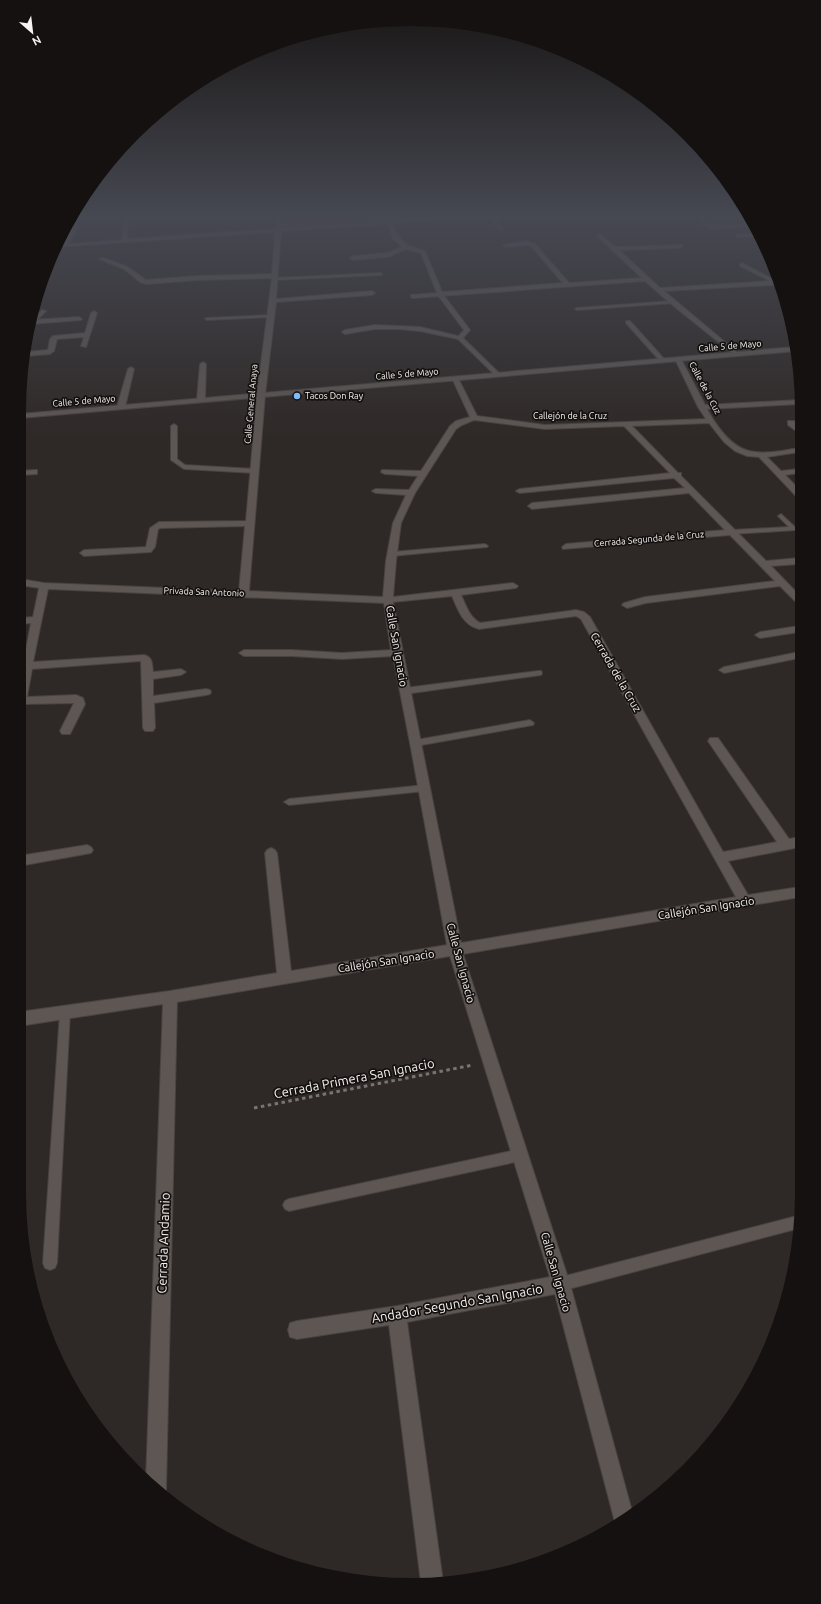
<svg xmlns="http://www.w3.org/2000/svg" width="821" height="1604" viewBox="0 0 821 1604" font-family="Ubuntu,sans-serif">
<style>
.green{fill:#693525}
.lines{fill:none;stroke-linecap:round;stroke-linejoin:round}
.service-casing{stroke:#484341;stroke-width:2}
.pedestrian-casing{stroke:#484341;stroke-width:2}
.minor-casing{stroke:#484341;stroke-width:2}
.tertiary-casing{stroke:#484341;stroke-width:2}
.path{stroke:#797472;stroke-width:3;stroke-dasharray:3.5 3.5;stroke-linecap:butt}
.service{fill:#5d5653;fill-rule:evenodd}
.pedestrian{fill:#5d5653;fill-rule:evenodd}
.minor{fill:#5d5653;fill-rule:evenodd}
.tertiary{fill:#5d5653;fill-rule:evenodd}
.poi-dot{fill:#7fbdfa;stroke:#141110;stroke-width:1.5}
.labels{text-anchor:middle;dominant-baseline:central;stroke-width:3.5;stroke-linejoin:round;paint-order:stroke}
.far-street-label{font-size:9px;fill:#f7f3f1;stroke:#141110}
.far-poi-label{font-size:9px;fill:#f7f3f1;stroke:#141110;text-anchor:start}
.street-label{font-size:11px;fill:#f7f3f1;stroke:#141110}
.near-street-label{font-size:13px;fill:#f7f3f1;stroke:#141110}
</style>
<rect width="100%" height="100%" fill="#2e2826"/>
<path class="green" d="M280 217H380L375 222 280 229Z"/>
<g class="lines">
<g class="service-casing">
<g id="service">
<path d="M381 273 382 275 274 280 272 279 274 278Z"/>
<path d="M672 301 674 303 577 310 575 309 577 308Z"/>
<path d="M42 310 46 311 34 323H30V321Z"/>
<path d="M271 315 273 317 207 320 205 319 207 318Z"/>
<path d="M174 424 177 426V459L185 465 255 469 258 471 255 473 184 469 171 460V426Z"/>
<path d="M781 514 796 528V530L732 534 729 532 732 530 789 527 778 516Z"/>
<path d="M485 544 488 546 487 547 392 556 389 554 392 552Z"/>
<path d="M538 671H541L542 673 541 675 405 694 401 691 405 688Z"/>
<path d="M530 720 534 723 533 725 416 746 412 743 416 740Z"/>
<path d="M425 785 429 788 425 791 289 805 284 802 289 799Z"/>
<path d="M65 1007 69 1009 70 1012 57 1263 55 1268 50 1270 45 1268 43 1263 60 1012 61 1009Z"/>
<path d="M520 1149 524 1151 526 1155 524 1159 520 1161 289 1211 285 1209 283 1205 285 1201 289 1199Z"/>
<path d="M801 1215 800 1228 561 1291 556 1289 554 1284 556 1279 561 1277Z"/>
</g>
</g>
<g class="pedestrian-casing">
<path id="pedestrian" d="M440 292 442 293 470 330 462 339 457 338 464 330 437 294Z"/>
</g>
<g class="minor-casing">
<g id="minor">
<path d="M125 217H129L127 239 276 229 277 217H281V228L387 221 388 217H392V220L462 217 460 218 392 223C401 244 404 245 425 251L442 292 563 283 531 246 526 245 506 247 503 245 526 241 535 244 569 283 642 278 598 237V235L600 234 615 247 682 245 683 246 680 248 619 250 660 288 770 281 740 266V264L742 263 776 281 775 284 773 285 664 291 738 353V355L736 356 670 303 645 281 413 298 411 297V295L437 293 421 253 406 249 388 257 353 260 350 258 353 256 387 253 402 247 393 239 388 224 281 231 276 299 372 291 375 293 372 295 276 302 265 395 249 591 383 597 386 561 393 523 406 495 376 493 372 491 376 489 409 490 418 476 385 474 381 472 382 470 421 471 450 426 456 421 470 417 452 378 453 377 458 378 477 416 545 425 706 419 698 407 675 359 678 357 681 359 705 405 799 400V404L707 409C717 427 733 451 756 452 770 454 785 450 799 448V452L767 457 781 471 799 469V473L785 475 799 489V496H796L759 457 747 456 735 451 724 442 709 423 632 426 678 473H681V476L766 561 799 558V564L771 566 799 595V603L796 602 780 586 646 603 627 608 622 605 624 603 645 597 775 581 730 535 563 549 562 547 566 544 725 530 689 493 532 509 528 506 532 503 685 488 674 478 520 493 516 491 520 489 670 473 624 426 545 429 474 420 462 425 456 429 415 493 401 523 396 561 393 597 513 583 518 586 516 588 461 595C466 605 469 617 480 623L576 610 584 612 590 617 723 852 777 842 708 741 710 738H718L789 839 800 837V847L728 861 748 895 800 887V897L463 954 570 1284 633 1515 616 1526 555 1294 407 1322 443 1582 421 1583 389 1325 297 1339 290 1337 288 1330 290 1323 297 1321 397 1306 550 1277 450 956 177 1002 166 1490 164 1496 146 1481 163 1004 19 1026V1012L170 991 277 973 265 853 267 850 271 848 275 850 277 853 291 971 447 945 410 743 393 656 342 659 292 656H244L239 653 244 650H292L342 653 391 650 384 603 48 589 33 662 144 655C153 657 152 664 153 672L181 669 186 672 181 675 153 679V696L206 689 210 690 211 692 210 694 206 695 154 703 155 728 153 731H145L143 728 141 661 32 669 27 697 76 695 83 698 85 704 70 734H62L60 731 74 703 25 704 19 706 20 680 31 623 20 624V618L33 617 39 588 20 585V579L44 583 239 591 245 526 161 528 158 529 155 547 151 552 84 556 80 553 84 550 146 547 150 528 159 522 246 521 257 395 272 278 198 280 146 284 140 282 124 269 99 259 104 258 128 267 146 280 198 276 272 274 275 232 56 247 57 244H62L71 228 77 224 79 225 68 244 122 240ZM452 596C458 610 463 625 479 629L576 616 581 619 736 897 461 943 393 602Z"/>
<path d="M489 217H493L503 228 502 229H498Z"/>
<path d="M697 217H701L710 224 714 225 752 224 754 226 714 229 706 226Z"/>
<path d="M739 234H758L759 236 737 237V235Z"/>
<path d="M94 311 97 313 86 347 81 346 84 337 57 339 54 351 50 354 25 356V352L48 350 50 339 53 336 85 333 91 313Z"/>
<path d="M79 317 82 319 81 320 30 324 31 320Z"/>
<path d="M626 321H630L665 360V362H661L626 323Z"/>
<path d="M375 325 420 327 462 337 501 375 496 376 458 339 420 331 398 329H375L345 334 342 332 345 330Z"/>
<path d="M203 362 206 364 205 400 201 402 197 400 200 364Z"/>
<path d="M131 367 134 369 125 407 121 409H118L117 407 128 369Z"/>
<path d="M788 421H794L799 427V433L788 425Z"/>
<path d="M34 470H37V474L20 475V471Z"/>
<path d="M799 626V632L760 638 755 635 760 632Z"/>
<path d="M799 652V658L724 673 719 670 724 667Z"/>
<path d="M87 845 91 847 93 850 91 853 19 866V856Z"/>
</g>
</g>
<g class="tertiary-casing">
<path id="tertiary" d="M795 347 796 351 20 418V414Z"/>
</g>
<path class="path" d="M254 1108 473 1065"/>
<use href="#service" class="service"/>
<use href="#pedestrian" class="pedestrian"/>
<use href="#minor" class="minor"/>
<use href="#tertiary" class="tertiary"/>
</g>
<linearGradient id="sky" x2="0" y2="1"><stop stop-color="#191615"/><stop offset="0.49" stop-color="#464852"/><stop offset="1" stop-color="#464852" stop-opacity="0"/></linearGradient>
<rect width="821" height="441" fill="url(#sky)"/>
<circle class="poi-dot" cx="297" cy="396" r="4"/>
<g class="labels">
<g class="far-street-label">
<text transform="translate(730 346) rotate(-5)">Calle 5 de Mayo</text>
<text transform="translate(407 374) rotate(-5)">Calle 5 de Mayo</text>
<text transform="translate(705 388) rotate(62)">Calle de la Cuz</text>
<text transform="translate(84 401) rotate(-5)">Calle 5 de Mayo</text>
<text transform="translate(251 404) rotate(-85)">Calle General Anaya</text>
<text x="570" y="416">Callejón de la Cruz</text>
<text transform="translate(649 539) rotate(-5)">Cerrada Segunda de la Cruz</text>
<text transform="translate(204 592) rotate(2)">Privada San Antonio</text>
</g>
<g class="far-poi-label">
<text x="305" y="396">Tacos Don Ray</text>
</g>
<g class="street-label">
<text transform="translate(397 646) rotate(80)">Calle San Ignacio</text>
<text transform="translate(616 672) rotate(60)">Cerrada de la Cruz</text>
<text transform="translate(706 908) rotate(-9)">Callejón San Ignacio</text>
<text transform="translate(386 961) rotate(-9)">Callejón San Ignacio</text>
<text transform="translate(461 963) rotate(75)">Calle San Ignacio</text>
<text transform="translate(556 1272) rotate(74)">Calle San Ignacio</text>
</g>
<g class="near-street-label">
<text transform="translate(354 1078) rotate(-11)">Cerrada Primera San Ignacio</text>
<text transform="translate(163 1243) rotate(-88)">Cerrada Andamio</text>
<text transform="translate(457 1303) rotate(-10)">Andador Segundo San Ignacio</text>
</g>
</g>
<path d="M0 0H821V1604H0ZM410 26H411A384 384 0 0 1 795 410V1194A384 384 0 0 1 411 1578H410A384 384 0 0 1 26 1194V410A384 384 0 0 1 410 26Z" fill="#141110" fill-rule="evenodd"/>
<g transform="translate(32 32) rotate(152)" stroke="#141110" stroke-width="3" paint-order="stroke">
<path d="M0-3L7 15L0 10L-7 15Z" fill="#f7f3f1"/>
<text y="-6" font-size="11" font-weight="bold" text-anchor="middle" fill="#f7f3f1">N</text>
</g>
</svg>
